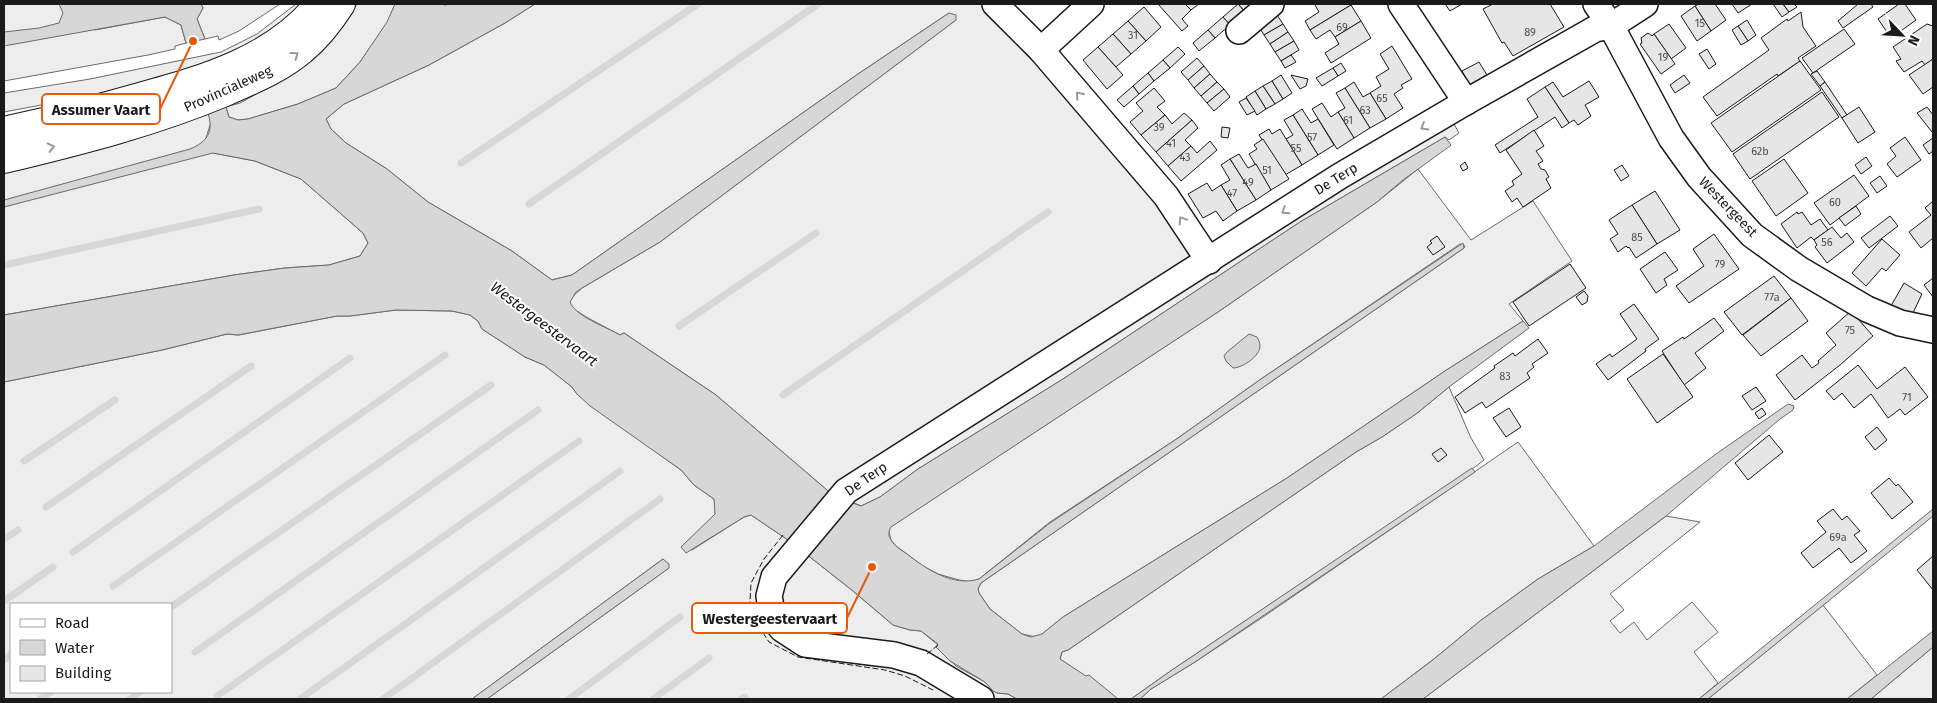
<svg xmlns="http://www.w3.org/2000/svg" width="1937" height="703" viewBox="0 0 1937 703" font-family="'Fira Sans',sans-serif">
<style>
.built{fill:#ededed;stroke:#6a6a6a;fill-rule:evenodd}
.water{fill:#d7d7d7;stroke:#6a6a6a}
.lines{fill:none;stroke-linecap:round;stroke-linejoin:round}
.stream{stroke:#d7d7d7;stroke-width:7}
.building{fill:#e6e6e6;stroke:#1a1a1a}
.minor-casing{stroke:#1a1a1a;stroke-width:28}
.major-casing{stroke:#1a1a1a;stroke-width:30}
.minor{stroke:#fff;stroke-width:25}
.major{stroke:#fff;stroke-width:28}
.fence{stroke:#1a1a1a;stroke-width:1;stroke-dasharray:6 2.5;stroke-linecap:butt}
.oneway{stroke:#989898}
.labels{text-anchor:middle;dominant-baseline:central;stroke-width:4;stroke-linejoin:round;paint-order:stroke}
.number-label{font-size:11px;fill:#4d4d4d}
.street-label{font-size:14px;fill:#1a1a1a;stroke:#fff}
.water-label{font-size:15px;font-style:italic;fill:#1a1a1a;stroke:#fff}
.leader{fill:none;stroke:#e8590c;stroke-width:2}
.callout-dot{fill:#e8590c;stroke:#fff;stroke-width:2}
.callout{fill:#fff;stroke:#e8590c;stroke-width:2}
.callout-label{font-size:15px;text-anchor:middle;font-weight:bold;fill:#1a1a1a}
</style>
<rect width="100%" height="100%" fill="#fff"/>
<g class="built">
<path d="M4 4H59L95 30 165 17 181 25 186 43 175 46V49L148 55 4 81Z"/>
<path d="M201 4H280L239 31 219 40 218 36 205 39 197 19 203 8Z"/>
<path d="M296 4H309L241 55 110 92 4 112V93L90 79 221 52 257 34Z"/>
<path d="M357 4H395L388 22 360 62 336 88 298 104 248 119 238 120 229 117 226 107 240 103 285 78 344 24Z"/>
<path d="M535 4H984L1097 130 1193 250 1191 266 834 496 716 395 624 333 620 335 588 318 572 308 570 302 571 298 582 288 660 242 956 20 949 13 858 74 572 275 552 280 512 251 428 202 387 169 346 143 331 129 326 119 344 104 429 65 505 23Z"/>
<path d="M208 113 211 122 206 138 213 153 255 161 301 179 363 233 368 243 360 256 329 265 285 268 234 275 4 315V173L27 168Z"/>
<path d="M1450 117 1459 133 1449 140 1445 137 1300 222 1063 379 918 469 880 497 861 506 850 501Z"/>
<path d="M1418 169 1471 240 1533 201 1572 261 1509 304 1523 321 1445 371 1287 478 1063 617 1042 634 1036 637 1022 634 990 609 979 593 978 589 981 583 1464 248 1465 246 1460 244 1261 379 1178 438 1050 522 979 579 971 582 959 580 938 574 923 566 896 546 891 540 889 532 890 527 1218 312 1377 202Z"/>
<path d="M396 310 452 311 470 315 478 321 482 329 525 357 544 365 572 387 577 394 681 470 694 485 714 499 716 508 715 514 708 522 681 547 692 550 744 517 751 515 791 542 770 622 889 659 971 699H487L669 568 663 559 472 699H4V382L162 350 227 334 239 335 337 316H350ZM11 604H171V692H11Z"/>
<path d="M1449 387 1471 438 1484 460 1475 467 1172 670 1131 699H1118L1060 659 1062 652 1068 650 1356 452 1382 437 1416 414Z"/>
<path d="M1518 442 1594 546 1538 579 1480 621 1434 659 1381 699H1140L1151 689 1195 662 1263 617Z"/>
<path d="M1666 516 1700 522 1610 594 1624 610 1610 621 1620 633 1634 622 1647 640 1692 602 1718 632 1694 652 1718 683 1699 699H1423Z"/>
<path d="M801 550 853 591 893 625 910 630 921 631 938 645 936 647 956 666 985 682 997 693 1008 694 1017 699H989L799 635 775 599Z"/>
<path d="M1823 605 1877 675 1847 699H1708Z"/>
<path d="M1933 647V699H1871Z"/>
</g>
<g class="water">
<path d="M59 4H201L203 8 197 19 205 39 186 43 181 25 165 17 4 46V32L39 28 59 23 63 13Z"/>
<path d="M395 4H443L444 5 453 4H535L505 23 429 65 344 104 326 119 331 129 346 143 387 169 428 202 512 251 552 280 572 275 858 74 949 13 956 15V20L660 242 582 288 576 292 570 302C575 316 606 327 620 335L624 333 716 395 834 496 861 506 880 497 918 469 1063 379 1300 222 1445 137 1451 145 1450 146 1403 180 1377 202 1218 312 891 527C889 531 888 534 890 538 893 545 901 550 907 554 926 569 953 587 979 579L1050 523 1178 438 1261 379 1463 243 1464 248 981 583 978 589 979 593 990 609 1022 634 1031 637 1042 634 1063 617 1287 478 1445 371 1523 321 1529 328 1449 387 1416 414 1382 437 1356 452 1068 650 1062 652 1060 659 1086 676 1089 675 1118 699H1017L1008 694 997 693 993 691 985 682 950 661 936 647 938 644 921 631 910 630 893 625 853 591 791 542 751 515 744 517 686 553 681 547 715 514 714 499 694 485 681 470 664 458 590 406 577 394 572 387 544 365 525 357 482 329 478 321 470 315 452 311 396 310 350 316H337L238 335 227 334 162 350 4 382V315L234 275 285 268 329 265 360 256 368 243 363 233 301 179 255 161 213 153 4 207V200L190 149C207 142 214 132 208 113L226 107 229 117 238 120 248 119 298 104 336 88 360 62 387 22Z"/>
<path d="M1249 334 1257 337C1258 339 1260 343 1260 345 1261 356 1242 368 1233 368L1226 361 1224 356 1227 352Z"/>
<path d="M1788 404 1794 406 1793 410 1780 419 1666 516 1423 699H1381L1434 659 1480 621 1538 579 1594 546 1716 454Z"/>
<path d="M1472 468 1475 472 1195 662 1151 689 1140 699H1131L1172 670Z"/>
<path d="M1933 509V516L1708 699H1699Z"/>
<path d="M663 559 669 564V568L487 699H472Z"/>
<path d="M1933 631V647L1871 699H1847Z"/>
</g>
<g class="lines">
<g class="stream">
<path d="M461 163 698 4"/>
<path d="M529 204 818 4"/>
<path d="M4 265 259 209"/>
<path d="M679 326 816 233"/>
<path d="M783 395 1048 212"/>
<path d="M24 461 115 400"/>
<path d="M46 507 251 366"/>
<path d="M4 539 18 530"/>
<path d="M73 552 350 358"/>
<path d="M113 586 445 355"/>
<path d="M4 601 53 567"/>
<path d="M171 607 491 385"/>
<path d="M195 652 538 410"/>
<path d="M4 660 11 654"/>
<path d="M217 696 579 441"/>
<path d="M40 699 51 692"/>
<path d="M130 699 140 692"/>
<path d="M300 699 620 471"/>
<path d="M383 699 660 499"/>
<path d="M569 699 680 617"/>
<path d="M653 699 709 658"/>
<path d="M741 699 745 697"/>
</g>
</g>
<g class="building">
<path d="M1158 4H1185L1191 10 1182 19 1188 26 1182 31Z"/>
<path d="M1185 4H1199L1191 10Z"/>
<path d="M1238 4H1254L1245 12Z"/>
<path d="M1238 4 1245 12 1230 25 1223 17Z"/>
<path d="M1316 4H1350L1351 5 1310 30 1305 21 1319 12 1315 5Z"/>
<path d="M1445 4H1462L1450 11Z"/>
<path d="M1493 4H1550L1564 27 1513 56 1504 42 1502 43 1483 9Z"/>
<path d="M1699 4H1715L1726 20 1711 31 1695 6Z"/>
<path d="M1732 4H1752L1738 13Z"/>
<path d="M1773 4H1783L1789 12 1782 17Z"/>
<path d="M1783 4H1794L1797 7 1789 12Z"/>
<path d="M1858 4H1871L1873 7 1843 28 1838 21Z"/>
<path d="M1899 4H1905L1916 20 1891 38 1878 19Z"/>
<path d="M1351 5 1361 21 1335 37 1330 30 1316 39 1310 30Z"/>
<path d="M1695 6 1711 31 1697 41 1681 16Z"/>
<path d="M1144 7 1161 27 1146 41 1128 21Z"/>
<path d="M1801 12 1803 27 1816 46 1798 58 1800 61 1778 76 1777 74 1717 116 1703 97 1769 50 1761 38 1787 19 1788 21Z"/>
<path d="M1277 15 1283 24 1264 35 1259 27Z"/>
<path d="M1223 17 1230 25 1215 38 1208 30Z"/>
<path d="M1747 20 1756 35 1748 41 1738 26Z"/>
<path d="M1128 21 1146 41 1131 54 1113 34Z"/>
<path d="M1361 21 1371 38 1331 63 1325 53 1339 44 1335 37Z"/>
<path d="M1283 24 1288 32 1270 44 1264 35Z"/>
<path d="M1669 24 1686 48 1671 59 1654 34Z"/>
<path d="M1927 24 1933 26V59L1925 65 1922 61 1904 72 1896 61 1901 59 1893 47Z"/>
<path d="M1738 26 1748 41 1741 45 1732 30Z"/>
<path d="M1844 29 1855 44 1813 73 1802 58Z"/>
<path d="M1208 30 1215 38 1199 51 1193 43Z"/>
<path d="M1288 32 1294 41 1275 52 1270 44Z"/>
<path d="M1648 33 1652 36 1654 34 1675 64 1661 74 1640 44 1642 43 1641 38Z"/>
<path d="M1113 34 1131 54 1116 67 1098 47Z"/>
<path d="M1294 41 1299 50 1281 61 1275 52Z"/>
<path d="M1392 46 1412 79 1401 85 1403 88 1394 94 1403 108 1386 119 1370 93 1381 86 1376 77 1389 69 1380 54Z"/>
<path d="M1098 47 1123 75 1107 89 1083 60Z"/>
<path d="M1178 47 1185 54 1170 68 1163 60Z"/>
<path d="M1707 49 1716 64 1709 69 1699 54Z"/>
<path d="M1291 55 1296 62 1285 68 1281 61Z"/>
<path d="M1197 58 1204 66 1188 80 1181 72Z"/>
<path d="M1933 59V87L1923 94 1909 75Z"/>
<path d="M1163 60 1170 68 1154 81 1148 73Z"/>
<path d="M1800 61 1821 90 1732 152 1711 123Z"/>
<path d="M1479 62 1487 75 1469 85 1462 71Z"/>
<path d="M1341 63 1346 71 1338 76 1333 68Z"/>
<path d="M1204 66 1210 74 1194 88 1188 80Z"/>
<path d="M1333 68 1338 76 1322 86 1316 78Z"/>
<path d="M1817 71 1825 82 1820 86 1811 74Z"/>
<path d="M1148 73 1154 81 1139 94 1133 86Z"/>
<path d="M1210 74 1217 82 1201 96 1194 88Z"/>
<path d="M1281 75 1292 93 1283 99 1272 81Z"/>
<path d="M1291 75 1308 79 1306 86 1300 89Z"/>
<path d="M1684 75 1690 83 1675 93 1670 85Z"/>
<path d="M1272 81 1283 99 1275 104 1263 86Z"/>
<path d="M1589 81 1599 97 1585 105 1591 116 1578 125 1574 120 1569 123 1545 87 1553 82 1563 97Z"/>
<path d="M1217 82 1224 89 1207 103 1201 96Z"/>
<path d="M1354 82 1363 97 1370 93 1386 119 1370 128 1345 88Z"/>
<path d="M1825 82 1847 115 1842 118 1820 86Z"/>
<path d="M1133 86 1139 94 1124 107 1117 100Z"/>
<path d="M1263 86 1275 104 1266 109 1255 91Z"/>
<path d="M1545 87 1569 123 1562 128 1555 117 1500 153 1495 145 1538 117 1527 99Z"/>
<path d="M1154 88 1165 101 1157 107 1165 115 1141 135 1130 122 1143 111 1136 103Z"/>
<path d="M1345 88 1370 128 1354 138 1338 112 1345 108 1336 93Z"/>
<path d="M1224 89 1230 97 1214 111 1207 103Z"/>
<path d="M1255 91 1266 109 1257 115 1246 97Z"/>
<path d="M1822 92 1839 117 1750 179 1733 154Z"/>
<path d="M1246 98 1255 111 1247 115 1239 102Z"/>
<path d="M1322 103 1331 117 1338 112 1354 138 1337 149 1312 109Z"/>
<path d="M1859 107 1875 132 1858 143 1842 118Z"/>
<path d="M1927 107 1933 115V131L1932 132 1917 113Z"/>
<path d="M1302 109 1311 123 1318 119 1334 145 1318 155 1293 115Z"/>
<path d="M1184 113 1192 120 1156 152 1141 135 1165 115 1172 124Z"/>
<path d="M1293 115 1318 155 1302 165 1286 139 1293 135 1284 120Z"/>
<path d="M1192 120 1198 128 1185 140 1191 146 1168 166 1156 152Z"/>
<path d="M1222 127 1230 128 1228 138 1221 137Z"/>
<path d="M1269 129 1272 134 1280 129 1302 165 1285 175 1259 135Z"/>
<path d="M1534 130 1544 146 1536 151 1543 161 1538 164 1541 169 1545 170 1549 177 1546 179 1551 188 1523 207 1517 198 1512 202 1505 191 1514 185 1512 181 1522 174 1506 150Z"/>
<path d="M1905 137 1921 160 1897 177 1887 164 1896 156 1890 148Z"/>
<path d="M1933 138V151L1929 154 1923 145Z"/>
<path d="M1263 139 1289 179 1271 190 1249 154 1257 149 1254 145Z"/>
<path d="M1210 141 1217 150 1181 181 1168 166 1191 146 1197 153Z"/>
<path d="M1239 154 1248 168 1256 164 1271 190 1256 200 1230 159Z"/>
<path d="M1866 157 1872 166 1861 174 1855 165Z"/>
<path d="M1230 159 1256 200 1237 211 1221 185 1230 180 1221 165Z"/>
<path d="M1784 159 1808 193 1776 216 1752 181Z"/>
<path d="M1465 162 1468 168 1463 171 1460 166Z"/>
<path d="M1622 165 1629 176 1621 181 1614 170Z"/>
<path d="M1854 175 1869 196 1830 225 1814 203Z"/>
<path d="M1880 176 1887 186 1877 193 1870 183Z"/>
<path d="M1207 183 1212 191 1221 185 1237 211 1223 221 1216 211 1203 218 1188 194Z"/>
<path d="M1655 191 1680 230 1657 244 1632 205Z"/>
<path d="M1933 201V238L1921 248 1909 232 1931 215 1925 208Z"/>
<path d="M1632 205 1657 244 1636 258 1629 247 1628 248 1626 246 1618 252 1610 239 1618 234 1609 220Z"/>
<path d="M1856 206 1861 214 1845 226 1839 218Z"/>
<path d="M1797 212 1798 214 1802 212 1811 225 1820 219 1828 230 1814 240 1811 237 1797 248 1781 224Z"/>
<path d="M1890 216 1898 226 1869 248 1861 238Z"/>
<path d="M1832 227 1841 238 1847 233 1854 242 1827 263 1815 247 1817 245 1814 240Z"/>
<path d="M1714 234 1739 269 1689 303 1676 286 1704 266 1693 249Z"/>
<path d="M1437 236 1445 247 1433 255 1427 247 1432 243 1430 241Z"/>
<path d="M1882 239 1900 255 1886 271 1882 268 1866 286 1852 273Z"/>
<path d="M1665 252 1678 270 1664 279 1667 285 1656 293 1640 269Z"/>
<path d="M1570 264 1586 288 1529 326 1513 302Z"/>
<path d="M1774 276 1791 298 1742 335 1724 312Z"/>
<path d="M1933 278V297L1924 285Z"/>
<path d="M1904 283 1922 294 1911 317 1891 306Z"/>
<path d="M1584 291 1588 296 1587 302 1582 305 1576 297Z"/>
<path d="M1791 298 1808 321 1761 356 1743 335Z"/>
<path d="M1634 304 1659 339 1645 349 1646 351 1608 380 1596 364 1610 354 1612 357 1637 339 1620 314Z"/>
<path d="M1851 311 1873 336 1840 365 1795 400 1776 375 1802 355 1812 368 1819 363 1818 361 1836 345 1826 333Z"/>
<path d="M1714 318 1724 331 1695 353 1706 368 1684 385 1662 351 1683 337 1684 339Z"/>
<path d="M1538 339 1548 353 1532 364 1534 367 1527 373 1530 378 1486 408 1482 402 1465 413 1455 397 1495 368 1494 366 1513 353 1515 356Z"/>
<path d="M1663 354 1693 397 1657 423 1627 379Z"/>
<path d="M1858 365 1877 389 1905 367 1928 397 1905 415 1900 409 1888 418 1871 394 1854 408 1842 393 1834 400 1826 391Z"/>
<path d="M1756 387 1766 401 1752 410 1742 396Z"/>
<path d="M1509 408 1521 427 1506 437 1493 418Z"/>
<path d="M1762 408 1766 414 1759 419 1755 413Z"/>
<path d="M1877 427 1887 440 1875 450 1865 437Z"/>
<path d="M1769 435 1783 452 1748 480 1735 463Z"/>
<path d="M1441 448 1447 455 1438 462 1432 454Z"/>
<path d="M1889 478 1896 486 1898 484 1913 502 1892 519 1871 493Z"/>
<path d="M1833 509 1842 520 1847 516 1860 531 1854 535 1867 551 1851 563 1839 548 1813 568 1801 553 1826 532 1817 521Z"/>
<path d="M1933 556V590L1917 570Z"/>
</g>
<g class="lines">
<g class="minor-casing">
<g id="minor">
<path d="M995 4 1041 50 1166 196 1209 261"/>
<path d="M1401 4 1466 102"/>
<path d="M1596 4 1611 26 1671 138 1699 177 1752 235 1799 269 1867 309 1900 323 1933 330"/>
<path d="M1239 31 1271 4"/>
<path d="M1041 50 1091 4"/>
<path d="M981 699 921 663 894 655 805 644 782 629 773 618 769 596 774 577 846 491 1340 176 1466 102 1595 29 1611 26 1645 4"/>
</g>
</g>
<g class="major-casing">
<g id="major">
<path d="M4 131C50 121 95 110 140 97 205 79 275 59 319 4"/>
<path d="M4 159C79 141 154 122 225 92 252 80 280 69 302 50 318 37 330 21 341 4"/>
</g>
</g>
<use href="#minor" class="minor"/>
<use href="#major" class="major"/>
<g class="fence">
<path d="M783 535 764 559 751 583 750 601 756 622 769 642 798 657 885 670 905 676 933 690"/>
<path d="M927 654 938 645"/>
</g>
</g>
<defs><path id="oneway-chevron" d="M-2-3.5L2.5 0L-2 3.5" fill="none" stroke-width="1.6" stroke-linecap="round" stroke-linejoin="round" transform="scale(1.25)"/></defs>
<g class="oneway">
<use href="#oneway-chevron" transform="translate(295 55) rotate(-36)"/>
<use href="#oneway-chevron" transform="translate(1079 95) rotate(-131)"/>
<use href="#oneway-chevron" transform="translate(1424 127) rotate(149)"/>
<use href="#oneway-chevron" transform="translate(51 147) rotate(-13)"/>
<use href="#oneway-chevron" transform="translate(1285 211) rotate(147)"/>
<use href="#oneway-chevron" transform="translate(1182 220) rotate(-123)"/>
</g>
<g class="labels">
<g class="number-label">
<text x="1700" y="23">15</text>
<text x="1342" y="27">69</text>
<text x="1530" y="32">89</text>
<text x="1133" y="35">31</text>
<text x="1663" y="57">19</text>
<text x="1382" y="98">65</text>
<text x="1365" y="110">63</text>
<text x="1348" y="120">61</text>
<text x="1159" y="127">39</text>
<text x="1312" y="137">57</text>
<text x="1171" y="143">41</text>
<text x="1296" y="148">55</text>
<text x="1760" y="151">62b</text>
<text x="1185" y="157">43</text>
<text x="1267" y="170">51</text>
<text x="1248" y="182">49</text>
<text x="1232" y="193">47</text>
<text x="1835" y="202">60</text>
<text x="1637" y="237">85</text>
<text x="1827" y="242">56</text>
<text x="1720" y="264">79</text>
<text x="1772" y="297">77a</text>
<text x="1850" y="330">75</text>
<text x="1505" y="376">83</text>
<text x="1907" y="397">71</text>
<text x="1838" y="537">69a</text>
</g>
<g class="street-label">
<text transform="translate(228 89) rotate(-24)">Provincialeweg</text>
<text transform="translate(1336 179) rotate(-32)">De Terp</text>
<text transform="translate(1728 207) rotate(46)">Westergeest</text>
<text transform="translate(866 479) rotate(-35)">De Terp</text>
</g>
<g class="water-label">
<text transform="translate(544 324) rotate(37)">Westergeestervaart</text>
</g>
</g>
<path class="leader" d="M193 41L160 109M872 567L847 618"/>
<g class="callout-dot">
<circle cx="193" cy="41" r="5"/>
<circle cx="872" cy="567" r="5"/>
</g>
<g class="callout">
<rect x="42" y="94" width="118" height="30" rx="5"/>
<rect x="692" y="603" width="155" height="30" rx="5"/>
</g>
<g class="callout-label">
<text x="101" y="115">Assumer Vaart</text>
<text x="770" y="624">Westergeestervaart</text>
</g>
<rect width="1937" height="703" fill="none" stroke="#1a1a1a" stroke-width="10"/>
<rect x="10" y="603" width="162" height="90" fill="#ffffff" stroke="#a3a3a3"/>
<rect x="20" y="619" width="25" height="8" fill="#ffffff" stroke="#a3a3a3"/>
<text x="55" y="628" font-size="15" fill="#1a1a1a">Road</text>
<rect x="20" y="640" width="25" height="15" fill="#d7d7d7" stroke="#a3a3a3"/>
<text x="55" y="653" font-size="15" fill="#1a1a1a">Water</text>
<rect x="20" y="666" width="25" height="15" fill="#e6e6e6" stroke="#a3a3a3"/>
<text x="55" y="678" font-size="15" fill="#1a1a1a">Building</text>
<g transform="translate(1902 35) rotate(115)" stroke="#ffffff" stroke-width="4" paint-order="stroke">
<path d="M0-4L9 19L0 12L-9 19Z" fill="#1a1a1a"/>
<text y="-8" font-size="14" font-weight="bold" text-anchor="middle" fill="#1a1a1a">N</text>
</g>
</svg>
